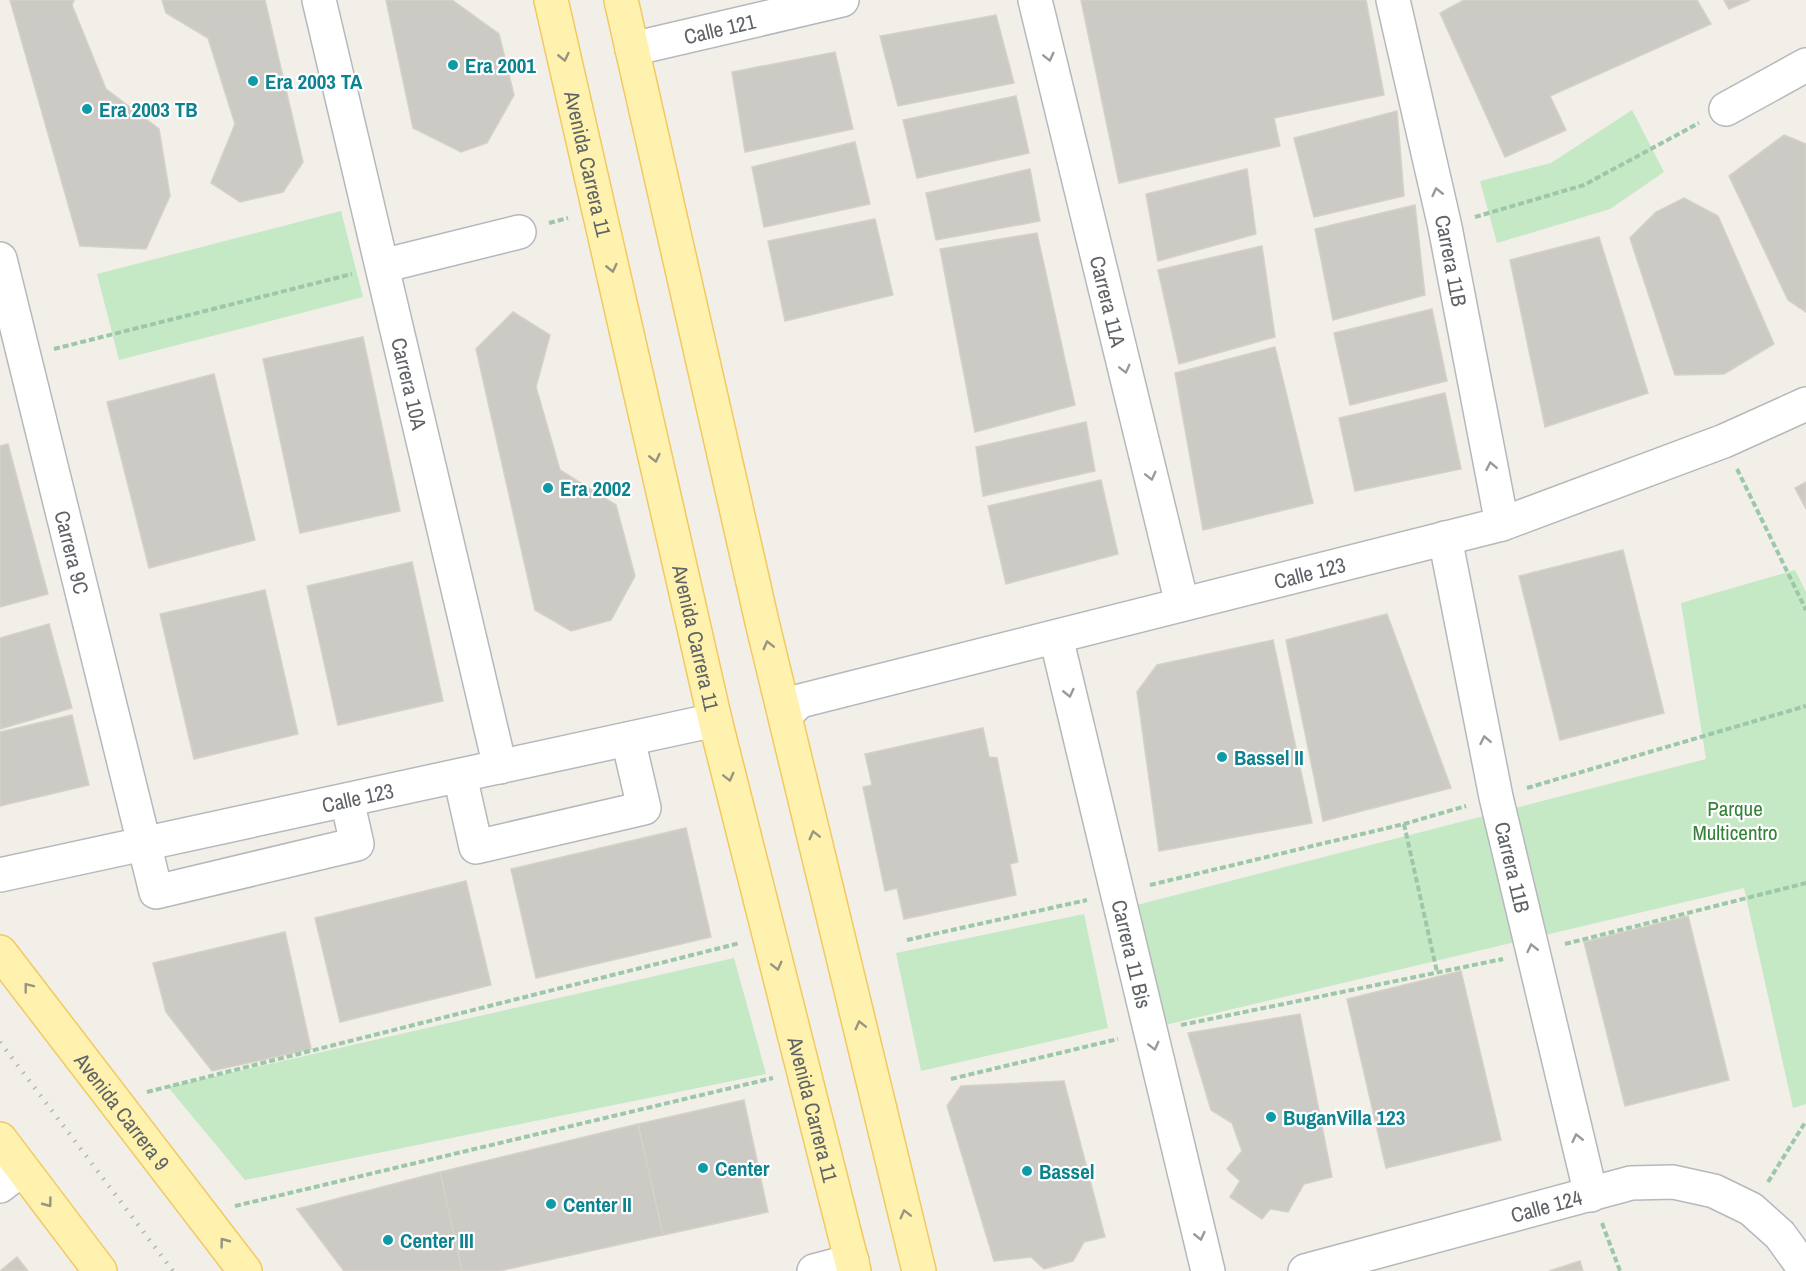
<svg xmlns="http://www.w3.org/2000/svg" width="1806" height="1271" viewBox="0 0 1806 1271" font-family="'Archivo Narrow',sans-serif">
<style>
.green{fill:#c5e8c5}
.building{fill:#cccac5;stroke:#d6d1c6;stroke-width:1.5}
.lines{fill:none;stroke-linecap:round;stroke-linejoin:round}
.minor-casing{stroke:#b5b8bc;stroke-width:36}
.major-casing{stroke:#f2c960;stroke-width:36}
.path{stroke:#9cc7a9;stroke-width:4;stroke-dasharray:6 3;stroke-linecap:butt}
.minor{stroke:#fff;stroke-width:33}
.major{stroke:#fff2af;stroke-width:33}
.rail{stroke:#b6b7b8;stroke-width:4.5;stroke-dasharray:1.5 8;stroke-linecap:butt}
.oneway{stroke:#979581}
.oneway2{stroke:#979a9d}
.culture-dot{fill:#0f9aa8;stroke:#fff;stroke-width:2}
.labels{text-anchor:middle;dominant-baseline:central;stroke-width:4.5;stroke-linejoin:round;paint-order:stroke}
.street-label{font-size:21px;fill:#5f6368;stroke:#fff}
.culture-label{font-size:21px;font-weight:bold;fill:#0d838f;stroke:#fff;text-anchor:start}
.park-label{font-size:21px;fill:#348238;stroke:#fff}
</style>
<rect width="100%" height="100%" fill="#f1efe8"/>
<g class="green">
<path d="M1632 110 1664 172 1610 209 1497 243 1480 181 1551 163Z"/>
<path d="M341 211 363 297 119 360 97 274Z"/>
<path d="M1795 570 1806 592V1104L1793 1108 1744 888 1161 1026 1133 906 1706 759 1681 603Z"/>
<path d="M1084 914 1108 1028 921 1071 896 953Z"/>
<path d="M734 958 766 1074 245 1180 168 1087Z"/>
</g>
<g class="building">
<path d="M10 0H74L72 5 106 89 159 129 170 196 146 249 80 246Z"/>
<path d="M162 0H265L303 162 283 192 240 202 211 183 235 124 208 38 166 13Z"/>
<path d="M386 0H452L499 34 514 95 487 143 461 152 413 128Z"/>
<path d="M1081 0H1366L1384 95 1274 118 1280 146 1119 183Z"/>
<path d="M1464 0H1697L1711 24 1550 96 1566 130 1505 157 1440 13Z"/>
<path d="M1724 0H1750L1729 9Z"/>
<path d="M996 15 1014 83 898 106 880 36Z"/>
<path d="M835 52 853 129 745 152 732 72Z"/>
<path d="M1016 96 1029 153 917 178 903 120Z"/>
<path d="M1397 111 1404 196 1314 217 1294 138Z"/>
<path d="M1784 135 1806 144V312L1788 300 1729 176Z"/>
<path d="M855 142 870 204 764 227 752 167Z"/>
<path d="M1030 169 1040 221 936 240 926 193Z"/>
<path d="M1247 169 1256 234 1158 261 1146 194Z"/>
<path d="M1684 198 1718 216 1774 344 1724 374 1675 375 1630 238 1656 212Z"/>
<path d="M1415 205 1425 295 1333 320 1315 229Z"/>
<path d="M875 219 893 295 785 321 768 241Z"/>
<path d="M1037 233 1075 405 975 432 940 249Z"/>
<path d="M1599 237 1648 393 1545 427 1510 260Z"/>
<path d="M1262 246 1275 337 1179 364 1158 270Z"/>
<path d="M1432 309 1447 381 1350 405 1334 333Z"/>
<path d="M513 312 550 335 536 387 560 470 616 505 635 576 611 620 571 631 535 610 476 349Z"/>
<path d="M363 337 400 511 300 533 263 359Z"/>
<path d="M1275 347 1313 503 1203 530 1175 373Z"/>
<path d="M214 374 255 540 149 568 107 402Z"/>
<path d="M1445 393 1461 469 1355 491 1339 418Z"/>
<path d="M1086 422 1095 471 983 496 976 447Z"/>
<path d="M8 444 48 594 0 607V446Z"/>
<path d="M1101 480 1118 554 1006 584 988 506Z"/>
<path d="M1806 482V509L1795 488Z"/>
<path d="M1623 550 1664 713 1560 740 1519 576Z"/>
<path d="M412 562 443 701 338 725 307 586Z"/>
<path d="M265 590 298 734 194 759 160 614Z"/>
<path d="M1387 614 1451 788 1323 821 1286 640Z"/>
<path d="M49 624 72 708 0 729V638Z"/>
<path d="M1273 640 1312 823 1159 851 1137 692 1157 665Z"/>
<path d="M72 715 89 785 0 806V732Z"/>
<path d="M983 728 989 757 997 758 1018 862 1010 864 1016 895 904 919 897 888 885 891 863 787 872 785 865 754Z"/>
<path d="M686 828 711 937 536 978 511 869Z"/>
<path d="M466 881 491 985 340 1022 315 918Z"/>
<path d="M1688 916 1729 1080 1625 1106 1584 942Z"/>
<path d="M285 932 311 1049 212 1071 166 1012 153 963Z"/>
<path d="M1461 971 1501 1140 1386 1168 1347 999Z"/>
<path d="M1300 1014 1332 1177 1304 1184 1288 1212 1270 1209 1262 1219 1230 1197 1240 1181 1227 1169 1242 1151 1232 1123 1211 1110 1188 1033Z"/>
<path d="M1064 1081 1105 1237 1084 1242 1073 1261 1044 1269 1031 1257 994 1261 947 1106 961 1086Z"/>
<path d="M744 1100 768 1212 663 1235 638 1124Z"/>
<path d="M638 1124 663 1235 499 1271H462L440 1172Z"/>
<path d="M440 1172 462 1271H344L297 1209Z"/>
<path d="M17 1257 28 1271H0Z"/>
<path d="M1580 1261 1583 1271H1549Z"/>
</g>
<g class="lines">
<g class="minor-casing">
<g id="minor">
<path id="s1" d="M319 0 500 767"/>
<path id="s2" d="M1035 0 1182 604"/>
<path id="s3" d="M1393 0 1445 227 1502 524"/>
<path id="s4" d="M632 49 842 0"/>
<path d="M1726 109 1806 65"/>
<path id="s5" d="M0 259 156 892 357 844 347 800"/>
<path d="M382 266 519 232"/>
<path id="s6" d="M1445 538 1496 797 1591 1195"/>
<path id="s7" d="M1056 637 1208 1271"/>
<path id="s8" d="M785 715 800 701 1502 524 1724 441 1806 404"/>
<path d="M460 776 476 847 644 808 628 739"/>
<path id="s9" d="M0 875 715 720"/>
<path d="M0 1186 22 1169"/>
<path d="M814 1271 852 1261"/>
<path id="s10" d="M1305 1271 1631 1183 1673 1182 1714 1191 1751 1209 1780 1235 1806 1271"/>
</g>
</g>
<g class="major-casing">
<g id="major">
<path id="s11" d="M551 0 715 720 854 1271"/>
<path d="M621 0 762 622 919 1271"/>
<path id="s12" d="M0 952 245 1271"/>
<path d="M0 1139 100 1271"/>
</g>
</g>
<g class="path">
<path d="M1475 217 1584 185 1699 123"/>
<path d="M549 223 568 218"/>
<path d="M54 349 352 274"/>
<path d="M1737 469 1806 610"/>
<path d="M1527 788 1806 706"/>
<path d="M1404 824 1437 972"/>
<path d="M1150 885 1404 824 1466 806"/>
<path d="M907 940 1087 900"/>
<path d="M1565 944 1806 883"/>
<path d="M1181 1025 1503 959"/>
<path d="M951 1079 1118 1039"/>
<path d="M147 1092 740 943"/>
<path d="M1768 1182 1806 1121"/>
<path d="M235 1206 773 1078"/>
<path d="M1602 1223 1620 1271"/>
</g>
<use href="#minor" class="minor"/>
<use href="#major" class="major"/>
<path class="rail" d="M0 1042 173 1271"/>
</g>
<defs><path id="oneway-chevron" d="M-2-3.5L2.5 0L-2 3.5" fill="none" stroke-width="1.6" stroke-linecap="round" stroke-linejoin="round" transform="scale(1.5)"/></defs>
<g class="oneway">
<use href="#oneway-chevron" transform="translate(564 57) rotate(77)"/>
<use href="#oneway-chevron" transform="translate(612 268) rotate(77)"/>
<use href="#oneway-chevron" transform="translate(655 458) rotate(77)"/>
<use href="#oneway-chevron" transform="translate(768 645) rotate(-104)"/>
<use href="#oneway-chevron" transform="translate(729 777) rotate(76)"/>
<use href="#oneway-chevron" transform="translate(814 835) rotate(-104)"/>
<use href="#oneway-chevron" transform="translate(777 966) rotate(76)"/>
<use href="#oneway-chevron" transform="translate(28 987) rotate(-128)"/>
<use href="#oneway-chevron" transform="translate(860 1025) rotate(-104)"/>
<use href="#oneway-chevron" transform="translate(48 1203) rotate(53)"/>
<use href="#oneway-chevron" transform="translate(905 1214) rotate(-104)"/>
<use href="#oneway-chevron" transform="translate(224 1242) rotate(-127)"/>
</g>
<g class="oneway2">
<use href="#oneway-chevron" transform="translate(1049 57) rotate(76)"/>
<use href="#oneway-chevron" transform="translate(1437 192) rotate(-103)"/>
<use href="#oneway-chevron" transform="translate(1125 369) rotate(76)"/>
<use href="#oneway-chevron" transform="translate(1491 466) rotate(-101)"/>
<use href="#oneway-chevron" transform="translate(1151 476) rotate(76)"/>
<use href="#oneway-chevron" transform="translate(1069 693) rotate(77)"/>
<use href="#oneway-chevron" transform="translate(1485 740) rotate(-101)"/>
<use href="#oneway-chevron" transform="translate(1532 948) rotate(-103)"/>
<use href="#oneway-chevron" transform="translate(1154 1046) rotate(76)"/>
<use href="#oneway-chevron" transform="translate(1577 1138) rotate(-103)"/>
<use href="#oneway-chevron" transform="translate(1200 1236) rotate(77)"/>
</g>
<g class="culture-dot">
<circle cx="453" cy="65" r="6"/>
<circle cx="253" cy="81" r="6"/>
<circle cx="87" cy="109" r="6"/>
<circle cx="548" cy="488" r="6"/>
<circle cx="1222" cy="757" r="6"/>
<circle cx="1271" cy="1117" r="6"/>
<circle cx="703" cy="1168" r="6"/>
<circle cx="1027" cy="1171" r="6"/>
<circle cx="551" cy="1204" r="6"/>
<circle cx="388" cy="1240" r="6"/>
</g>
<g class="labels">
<g class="street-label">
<text stroke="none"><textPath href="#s4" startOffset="90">Calle 121</textPath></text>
<text stroke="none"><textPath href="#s11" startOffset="168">Avenida Carrera 11</textPath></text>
<text stroke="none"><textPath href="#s3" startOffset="267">Carrera 11B</textPath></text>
<text stroke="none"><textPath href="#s2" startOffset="310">Carrera 11A</textPath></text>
<text stroke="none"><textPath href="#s1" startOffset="394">Carrera 10A</textPath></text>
<text stroke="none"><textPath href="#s5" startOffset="302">Carrera 9C</textPath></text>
<text stroke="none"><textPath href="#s8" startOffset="546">Calle 123</textPath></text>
<text stroke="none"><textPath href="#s11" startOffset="654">Avenida Carrera 11</textPath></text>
<text stroke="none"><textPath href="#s9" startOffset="366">Calle 123</textPath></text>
<text stroke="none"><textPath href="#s6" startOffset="336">Carrera 11B</textPath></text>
<text stroke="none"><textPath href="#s7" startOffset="326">Carrera 11 Bis</textPath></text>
<text stroke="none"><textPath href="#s11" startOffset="1140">Avenida Carrera 11</textPath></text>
<text stroke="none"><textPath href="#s12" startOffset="201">Avenida Carrera 9</textPath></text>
<text stroke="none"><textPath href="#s10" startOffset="250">Calle 124</textPath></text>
</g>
<g class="culture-label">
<text x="465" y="65">Era 2001</text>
<text x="265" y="81">Era 2003 TA</text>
<text x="99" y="109">Era 2003 TB</text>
<text x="560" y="488">Era 2002</text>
<text x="1234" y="757">Bassel II</text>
<text x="1283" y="1117">BuganVilla 123</text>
<text x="715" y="1168">Center</text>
<text x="1039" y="1171">Bassel</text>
<text x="563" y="1204">Center II</text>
<text x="400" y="1240">Center III</text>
</g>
<g class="park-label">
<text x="1735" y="808">Parque<tspan x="1735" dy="24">Multicentro</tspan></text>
</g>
</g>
</svg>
